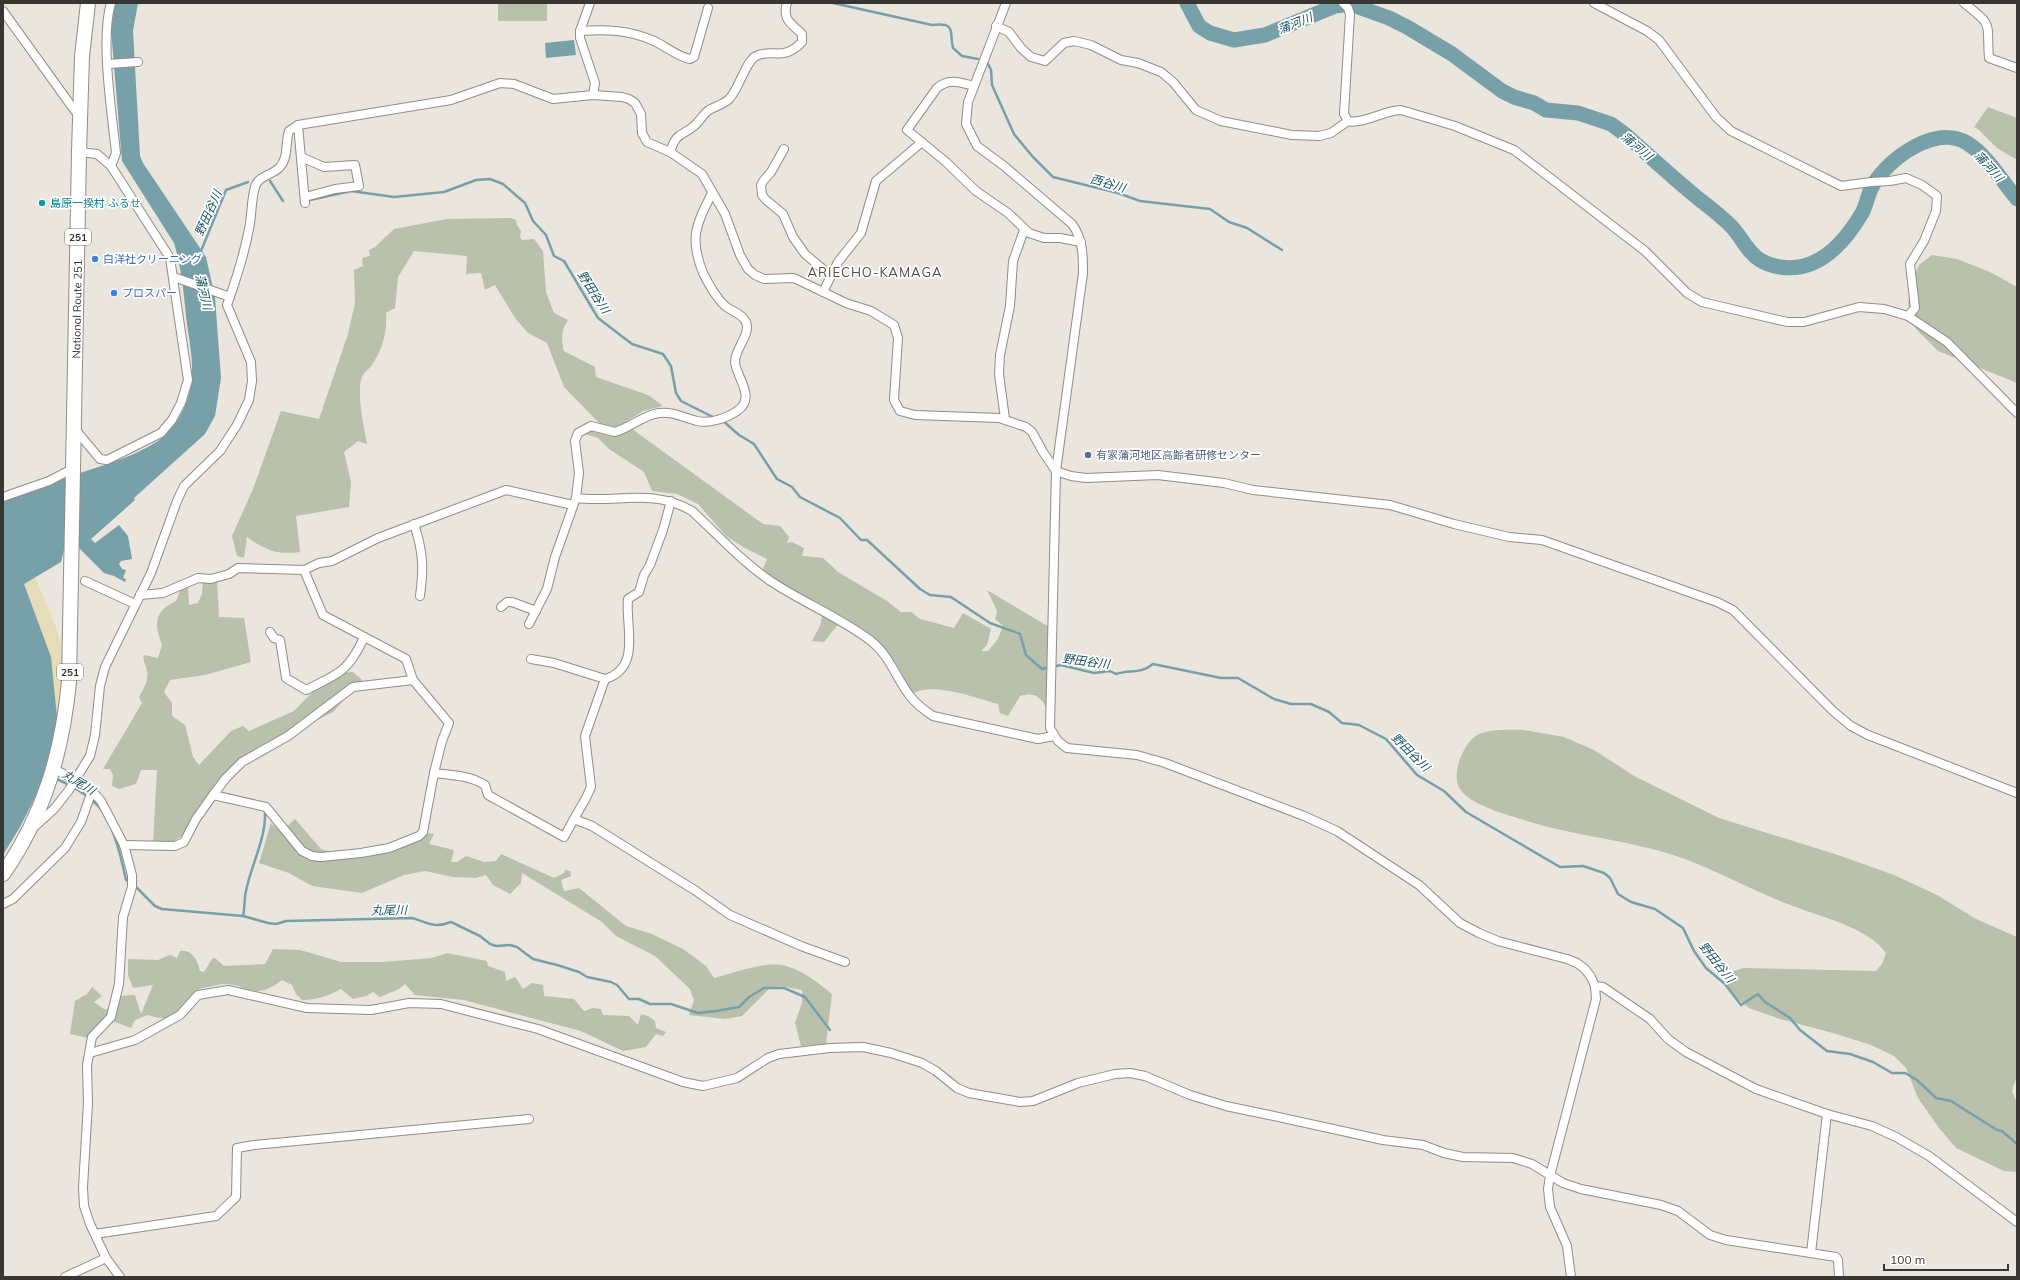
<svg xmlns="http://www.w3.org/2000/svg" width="2020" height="1280" viewBox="0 0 2020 1280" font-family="Mulish,'Noto Sans JP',sans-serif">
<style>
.green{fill:#b9c0ab}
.sand{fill:#e6dcb7}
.water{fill:#78a0a9}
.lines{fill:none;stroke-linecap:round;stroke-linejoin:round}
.stream{stroke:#78a0a9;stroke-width:2.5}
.river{stroke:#78a0a9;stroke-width:15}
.street-casing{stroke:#918d86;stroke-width:10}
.highway-casing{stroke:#918d86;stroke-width:16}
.street{stroke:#fff;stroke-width:8}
.highway{stroke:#fff;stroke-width:14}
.culture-dot{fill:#0f9aa8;stroke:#fff;stroke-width:1.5}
.shop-dot{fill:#3f7fe0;stroke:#fff;stroke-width:1.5}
.service-dot{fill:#5c6f8a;stroke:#fff;stroke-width:1.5}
.labels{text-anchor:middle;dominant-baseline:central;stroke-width:3.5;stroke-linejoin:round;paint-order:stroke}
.shield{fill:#fff;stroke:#747270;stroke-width:1}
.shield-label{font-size:10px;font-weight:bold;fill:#383633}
.culture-label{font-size:11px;fill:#0d838f;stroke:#fff;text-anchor:start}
.shop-label{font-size:11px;fill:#366cbe;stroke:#fff;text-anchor:start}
.street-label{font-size:11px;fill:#383633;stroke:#fff}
.service-label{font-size:11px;fill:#4e5e75;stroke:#fff;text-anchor:start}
.water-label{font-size:12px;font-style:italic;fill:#17525d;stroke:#fff}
.quarter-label{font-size:13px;letter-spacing:1px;fill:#545049;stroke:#fff}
</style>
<rect width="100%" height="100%" fill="#eae5dd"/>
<g class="green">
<rect x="498" y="3" width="49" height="18"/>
<path d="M1988 107 2017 118V160L1997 148 1978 129 1974 127Z"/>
<path d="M511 218 516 220 517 225 521 231 520 237 522 240 534 239 543 251 546 292 554 313 568 320C561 331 561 339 564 351L595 367 596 377 648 395 663 406 643 411 627 421 632 429 763 524 780 526 789 537 787 543 792 542 804 548 802 556 823 558 838 572 887 601 901 612H911L920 619 954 628 963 613 991 629 987 645 981 651H988L998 639 1003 626 995 619 997 611 987 590 1049 627 1046 707C1038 694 1034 693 1020 696L1008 716 1000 713 998 704C976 698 932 681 912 694L896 663 873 639 843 618 824 642 812 641 820 626 824 607 779 583 762 571 767 559 743 547 726 536 698 504 677 494 652 491 644 472 609 449 598 438 582 433 589 430 595 431 600 424 564 387 547 343 528 333 515 318 495 285 485 290 481 273 466 274 467 256 414 251 398 277 395 308 386 313C387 333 383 348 372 365 369 369 363 373 362 377 356 392 364 428 367 444L358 441 344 452 351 482 349 507 296 516 300 552C277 555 266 550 247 537L244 558 237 556 232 536 253 489 281 411 319 419 348 334 355 303 354 270 363 266 362 258 370 256 369 250 375 247 394 229 447 219Z"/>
<path d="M1932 255 1957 259 1990 272 2017 287V383L1938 351 1916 329 1908 304 1912 280 1919 265Z"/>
<path d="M203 579 217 581 219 617 244 618 251 662 205 675 170 680 164 692 172 703V716L185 725 193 757 199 765 231 731 243 726 249 731 294 711 331 673 353 672 362 680 333 712 240 759 207 797 183 835 174 841 153 842 157 770H141L136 784 119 789 112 786 113 775 110 769H103L142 703 139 697C143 690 149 680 147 671 146 665 142 661 144 655L158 658 162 645C154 624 154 611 176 601L181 588H188L189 605 198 603 202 594Z"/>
<path d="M1524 730 1564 737 1594 750 1636 777 1719 818 1838 855 1894 875 1937 895 1976 919 2017 937V1075L2012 1091 2017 1103V1172L2004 1171 1956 1148 1939 1128 1918 1098 1906 1068 1894 1056 1871 1045 1833 1033 1780 1019 1749 1008 1735 997 1728 988 1727 980 1730 972 1744 968 1876 971 1882 964 1886 953C1869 928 1821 917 1793 906 1755 892 1720 872 1682 858 1632 840 1578 837 1527 821 1509 815 1471 806 1460 789 1451 775 1462 749 1472 739 1482 728 1510 730 1524 730Z"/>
<path d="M295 819 321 849 347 857 390 853 427 833 434 834 429 844 454 850 451 862H457L466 856 484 862 496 861 501 854 554 878 564 873 565 870 570 871 571 876 561 880 564 891 579 888 626 926 652 934 683 949 706 966 714 978C773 962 782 953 832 994L826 1044 801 1046 795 1023 802 1003V990L780 986 769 989 742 1016 725 1019 689 1015 694 1000 690 989 655 956 616 936 602 922 522 873 521 883 510 894 493 885 486 875 476 878 453 877 425 871 404 875 362 893 312 886 289 873 259 863 271 823 281 832Z"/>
<path d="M273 949 300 950 341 962H383L432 958 447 953 487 961 488 966 505 972 506 981 515 977 523 989 532 983 543 985 544 996 574 999 584 1011 593 1008 601 1009 603 1015 629 1016 638 1025 641 1014 648 1016 655 1021 656 1028 666 1032 663 1036 656 1034 646 1047 623 1051 581 1031 539 1020 464 1000 415 995 405 984 399 989 380 997 373 992 366 996 353 999 341 989C328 996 317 1000 302 1000L296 994 292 985 282 980C250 1006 243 976 213 986 207 987 199 988 195 992 177 1008 178 1025 148 1015L135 1020 131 1028 115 1022 99 1024 88 1038 70 1034 75 1001 87 994 92 987 102 996 94 1002 104 1009 117 1010 119 996 135 995 141 1014 153 985 133 988 128 975V959L158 960 170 955 177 958 180 951C192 949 198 961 200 971L204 972 212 959 215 958 224 966 265 964Z"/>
</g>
<path class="sand" d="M35 577C48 608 66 643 65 677 63 702 55 731 51 756L23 584Z"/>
<g class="water">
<path d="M115 3H138L133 31 140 156 143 163 206 257 215 297 221 378 215 416 205 434 134 498 135 500 91 539 95 543 119 525 128 536 132 559 121 561 119 564 122 569 126 570 123 578 126 579 125 582 114 576 104 573 79 548 64 549 61 562 24 584 51 657 57 717 51 756 42 784 20 827 3 855V502C25 494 46 485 68 477 97 467 132 458 158 441 174 430 186 409 190 390 195 369 190 345 187 324 184 297 182 269 174 243L122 161 111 30Z"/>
<path d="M574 40 576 55 546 58 545 43Z"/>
</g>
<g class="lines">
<g class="stream">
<path d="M833 3 932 25C957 22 949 32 953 48L962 56 978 59"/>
<path d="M987 62 991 70 992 85 1014 134 1033 157 1053 177 1118 193 1140 201 1210 209 1229 222 1247 228 1282 250"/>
<path d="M270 181 283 201"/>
<path d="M301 202 351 191 394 197 444 192 476 180 490 179 503 184 525 203 533 221 546 235 554 256 564 261 598 318 632 344 663 354 671 366 676 393 681 401 715 418"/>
<path d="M201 251 226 190 248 182"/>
<path d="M722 420 739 435 754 444 777 479 792 487 800 497 840 518 861 540H867L920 589 930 595 951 597 990 623 1020 634 1026 655 1042 669 1061 665 1094 673 1110 671 1116 674C1131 669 1139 675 1153 664L1221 678H1238L1274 699 1291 704H1311L1329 712 1342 723 1359 725 1386 739 1417 775 1444 791 1466 812 1560 867 1583 866 1604 873 1610 878 1618 894 1631 902 1655 909 1683 928 1694 951 1706 968 1725 984 1741 1005 1758 994 1765 1002 1790 1018 1800 1030 1827 1051 1850 1054 1873 1062 1892 1073H1905L1917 1080 1936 1098 1951 1101 1997 1130 2002 1131 2017 1144"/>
<path d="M54 778C71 785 89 795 101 809 113 824 122 861 126 880L130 882"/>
<path d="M134 885 155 906 162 909 243 916 268 923 276 924 286 921 412 918C427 922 433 929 451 922L480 936 490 944 496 946 510 945 517 947 533 959 557 965 579 972 587 977 611 982 617 985 629 999H639L650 1004H671L698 1013 716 1011 739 1007 749 997 764 988H784L805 997 830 1030"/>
<path d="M243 916C245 908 244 900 246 891 251 865 266 839 265 812"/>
</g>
<path class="river" d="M1187 3 1199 26 1210 33 1234 40 1265 35 1335 6 1350 4 1389 18 1407 27 1452 54 1502 91 1514 97 1534 103 1546 110 1578 113 1611 124 1626 135C1648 155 1670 175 1694 195 1706 205 1719 214 1731 226 1741 236 1747 252 1760 260 1765 263 1774 266 1780 267 1818 273 1845 242 1862 213 1867 204 1868 193 1873 185 1889 158 1936 124 1967 143 1988 156 2001 180 2017 199"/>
<g class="street-casing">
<g id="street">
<path d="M111 3C100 40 112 113 116 153L111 166"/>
<path d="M590 3 580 31V38L595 83 593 95"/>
<path d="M1006 3 968 102 966 124 977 146 1004 166 1072 224C1083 239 1083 255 1083 273L1056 471 1050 728 1058 741 1067 748 1137 755 1165 763 1304 816 1337 831 1419 885 1460 923 1479 933 1498 941 1567 959 1577 963 1585 969 1591 977 1595 986 1596 999 1550 1176 1548 1189 1550 1207 1567 1246 1571 1277"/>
<path d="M1343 3 1348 8 1350 14 1344 114 1348 121C1361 125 1385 110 1401 110L1455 126 1514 150 1645 251 1687 293 1702 302 1787 322H1804L1859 307 1884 309 1908 316 1947 342 2017 413"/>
<path d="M1594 3 1647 31 1659 40 1716 117 1731 131 1841 186 1871 182 1890 181 1906 178 1922 185 1937 196 1936 211 1924 241 1910 264 1915 308 1908 316"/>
<path d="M1964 3C1995 27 1986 22 1989 58L2017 68"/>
<path d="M3 11 75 111 81 116"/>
<path d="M996 26 1009 32 1021 48 1031 57 1045 61 1064 43 1074 41 1091 45 1121 60 1138 63 1161 72 1173 82 1196 110 1221 121 1292 135 1319 136 1331 133 1348 121"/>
<path d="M580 31C606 29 630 30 654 41 665 46 678 57 690 59L694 57 708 8"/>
<path d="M108 64 138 62"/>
<path d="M974 86C959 82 949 78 937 88L907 130 946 162 976 191 1008 213 1029 233 1044 238H1060L1081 242"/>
<path d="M298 125 305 203"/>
<path d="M784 149 771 172 764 180 761 185 762 195 765 199 783 214 793 237 805 254 831 276"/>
<path d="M670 152C677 131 681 137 694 126 700 121 703 114 709 110 716 106 725 104 730 98 739 88 746 61 756 56 772 48 783 62 802 42V34C791 23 782 20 787 3"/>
<path d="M301 157 324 167 355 165 359 186 335 189 305 197"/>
<path d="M174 277 230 297"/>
<path d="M823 292 838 262 861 233 876 181 922 142"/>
<path d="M1005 419 999 374 1000 355 1010 306 1013 261 1024 230"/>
<path d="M74 428 100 459 107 460 161 433 172 420 181 403 188 380 170 258 111 166 97 154 79 152"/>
<path d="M3 497 49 481 74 468"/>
<path d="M576 498C618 503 653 488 692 511 718 535 742 562 772 582 804 603 841 618 871 641 890 656 896 678 910 696 916 704 924 710 933 716L1038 739 1054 736"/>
<path d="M414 524C423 551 424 568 420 596"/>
<path d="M304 570 323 615 406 659 413 680 449 723 442 741 434 773"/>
<path d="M85 581 135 604"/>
<path d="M140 595 163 593 198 578 211 579 229 574 238 568 304 570 319 563 332 561 378 538 506 490 573 505"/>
<path d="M501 607 507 602H512L536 611"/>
<path d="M529 624 547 589 555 557 576 498 579 473 575 441 578 433 591 426 615 432C630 428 643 415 659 413 673 411 684 418 697 421 709 424 727 418 737 411 757 398 736 377 735 362 735 348 751 335 746 322 742 313 730 311 724 305 715 296 709 285 703 273 689 238 696 225 712 193"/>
<path d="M270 632 274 638 280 640 286 678 306 690C339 673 347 673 364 638"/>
<path d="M531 659 554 663 605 679C642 668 625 626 628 599L639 592 644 575 650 565 663 530 671 501"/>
<path d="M54 769 76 780 92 791 101 801 124 845 132 875V887L123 917 119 984 111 1017 92 1037 87 1065 88 1103 83 1187 84 1206 90 1224 106 1258 120 1277"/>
<path d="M213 795 226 778 242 762 288 736 353 687 413 680"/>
<path d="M574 819 586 798 591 787 585 736 605 679"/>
<path d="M33 828 54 809 69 790 90 756 95 735 100 686 105 667 151 573 177 501 184 486 220 451 237 425 249 400 252 381 251 362 227 305C236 280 244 255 249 229 252 216 251 200 255 187 258 176 272 175 279 168 289 158 285 143 289 131L298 125 451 100 500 83 514 84 553 99 593 95 622 97 629 99 635 103 641 114 642 133 647 142 670 152 702 174 725 214 740 255 748 269 755 275 764 279 794 278 846 303 871 311 894 325 898 338 894 400 900 411 915 415 999 418 1026 427 1032 432 1043 452 1056 471 1071 476 1086 478 1158 475 1224 483 1253 490 1390 505 1454 524 1509 537 1542 540 1717 602 1733 610 1833 711 1851 726 1868 735 2017 793"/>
<path d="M124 845 175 846 184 842 196 819 213 795 266 807 302 851 312 856 321 857 361 853 389 848 419 836 423 832 434 773C451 775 469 775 485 785L488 795 564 837 574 819 592 826 696 891 730 915 801 946 845 962"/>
<path d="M3 904 13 899 65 848 81 822 92 791"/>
<path d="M1595 986 1603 987 1650 1019 1668 1039 1686 1052 1756 1089 1827 1114 1872 1126 1896 1137 1929 1156 2017 1222"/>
<path d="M90 1053 135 1040 180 1015 198 995 228 990 307 1008 371 1010 409 1003 441 1004 538 1029 683 1082 703 1086 737 1078 768 1058 779 1054 830 1048 863 1047 891 1053 922 1063 936 1071 957 1088 969 1093 1020 1102 1033 1101 1078 1083 1115 1074 1130 1073 1145 1076 1190 1095 1226 1106 1269 1115 1383 1140 1423 1145 1444 1153 1463 1157 1513 1158 1532 1164 1563 1183 1581 1189 1661 1205 1678 1211 1710 1235 1726 1240 1836 1257 1838 1260 1839 1277"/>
<path d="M95 1234 216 1216 236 1197 237 1148 254 1145 529 1119"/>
<path d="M1811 1253 1827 1114"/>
<path d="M65 1277 106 1258"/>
</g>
</g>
<g class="highway-casing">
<path id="highway" d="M3 874C44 815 62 753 69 682L79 152 82 56 88 3"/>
</g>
<use href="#street" class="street"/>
<use href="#highway" class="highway"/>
</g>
<circle class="culture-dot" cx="42" cy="203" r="4"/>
<g class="shop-dot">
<circle cx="95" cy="259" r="4"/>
<circle cx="114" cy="293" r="4"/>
</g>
<circle class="service-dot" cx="1088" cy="455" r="4"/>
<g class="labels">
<g class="shield">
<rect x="65" y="229" width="26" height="16" rx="3"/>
<rect x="57" y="664" width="26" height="16" rx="3"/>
</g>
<g class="shield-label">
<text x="78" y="237">251</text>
<text x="70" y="672">251</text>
</g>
<g class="culture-label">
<text x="50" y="203">島原一揆村 ふるせ</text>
</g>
<g class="shop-label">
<text x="103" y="259">白洋社クリーニング</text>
<text x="122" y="293">プロスパー</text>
</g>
<g class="street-label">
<text transform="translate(77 309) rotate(-89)">National Route 251</text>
</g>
<g class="service-label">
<text x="1096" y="455">有家蒲河地区高齢者研修センター</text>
</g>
<g class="water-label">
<text transform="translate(1295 23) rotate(-22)">蒲河川</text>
<text transform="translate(1637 146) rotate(40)">蒲河川</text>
<text transform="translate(1989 166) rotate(48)">蒲河川</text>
<text transform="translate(1108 183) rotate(16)">西谷川</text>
<text transform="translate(208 213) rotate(-66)">野田谷川</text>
<text transform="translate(204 292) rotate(77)">蒲河川</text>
<text transform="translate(594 292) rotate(57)">野田谷川</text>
<text transform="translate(1086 661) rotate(7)">野田谷川</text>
<text transform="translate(1411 752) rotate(45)">野田谷川</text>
<text transform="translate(79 782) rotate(32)">丸尾川</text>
<text transform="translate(389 910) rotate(-1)">丸尾川</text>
<text transform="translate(1717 962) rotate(51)">野田谷川</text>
</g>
<g class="quarter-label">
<text x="875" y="272">ARIECHO-KAMAGA</text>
</g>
</g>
<rect width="2020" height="1280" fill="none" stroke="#383633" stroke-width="8"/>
<path d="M1884 1264v6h124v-6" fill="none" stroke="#383633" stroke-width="2"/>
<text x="1890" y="1264" font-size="12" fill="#383633" stroke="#ffffff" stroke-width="3" paint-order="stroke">100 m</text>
</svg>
